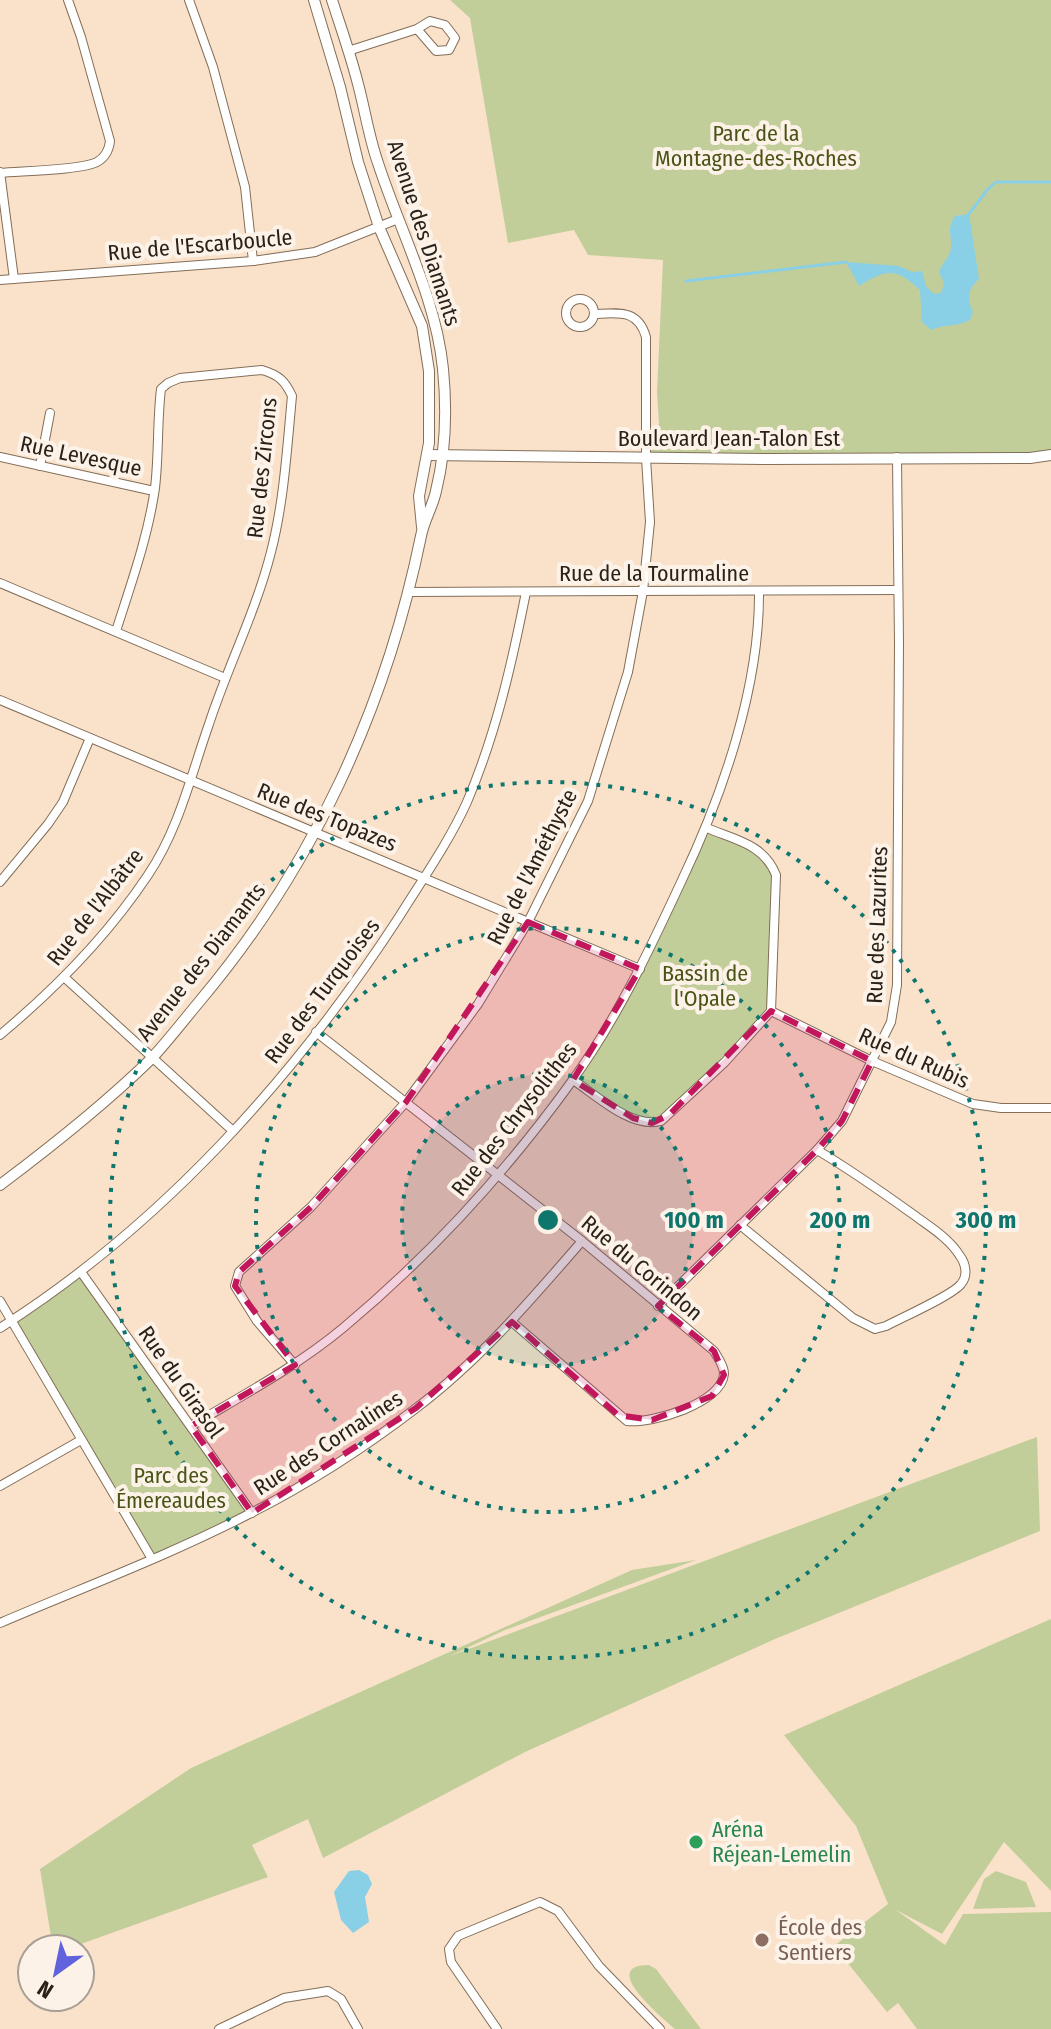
<svg xmlns="http://www.w3.org/2000/svg" width="1051" height="2029" viewBox="0 0 1051 2029" font-family="'Fira Sans Condensed',sans-serif">
<style>
.green{fill:#c2ce9a}
.water{fill:#89cfe5}
.lines{fill:none;stroke-linecap:round;stroke-linejoin:round}
.stream{stroke:#89cfe5;stroke-width:3}
.minor-casing{stroke:#836e59;stroke-width:10}
.tertiary-casing{stroke:#836e59;stroke-width:12}
.minor{stroke:#fff;stroke-width:8}
.tertiary{stroke:#fff;stroke-width:10}
.marked{fill:#c2185b;fill-opacity:0.2;stroke:#c2185b;stroke-width:6;stroke-dasharray:16 10;stroke-linejoin:round}
.ring{fill:none;stroke:#0f766e;stroke-width:4;stroke-dasharray:4 8}
.leisure-dot{fill:#2e9e5b;stroke:#fcf2e8;stroke-width:3}
.education-dot{fill:#8d6e63;stroke:#fcf2e8;stroke-width:3}
.labels{text-anchor:middle;dominant-baseline:central;stroke-width:8;stroke-linejoin:round;paint-order:stroke}
.park-label{font-size:22px;fill:#4a5416;stroke:#fcf2e8}
.street-label{font-size:22px;fill:#2a2219;stroke:#fcf2e8}
.leisure-label{font-size:22px;fill:#27864d;stroke:#fcf2e8;text-anchor:start}
.education-label{font-size:22px;fill:#785e54;stroke:#fcf2e8;text-anchor:start}
.centre{fill:#0f766e;stroke:#fcf2e8;stroke-width:4}
.ring-label{font-size:24px;text-anchor:middle;font-weight:bold;fill:#0f766e;stroke:#fcf2e8;stroke-width:8;stroke-linejoin:round;paint-order:stroke}
</style>
<rect width="100%" height="100%" fill="#fae2ca"/>
<g class="green">
<path d="M450 0H1051V455L646 458 659 424 657 392 663 260 588 255 574 230 508 243 470 18Z"/>
<path d="M707 828 745 841 776 875 771 1011 669 1115 643 1122 573 1080 640 969Z"/>
<path d="M81 1272 252 1513 152 1559 11 1321Z"/>
<path d="M1037 1437 1040 1531 775 1639 525 1752 323 1858 308 1819 252 1845 268 1877 67 1949H53L40 1869 191 1768 632 1570 696 1560 505 1630 450 1656Z"/>
<path d="M1051 1619V1891L1004 1842 942 1934 896 1910 945 1945 963 1914 1051 1912V2029H917L898 2003 887 2012 834 1946 888 1904 856 1826 784 1735Z"/>
<path d="M996 1871 1026 1882 1036 1907 973 1909 984 1879Z"/>
<path d="M649 1965 656 1969 701 2029H675C664 2019 597 1965 649 1965Z"/>
</g>
<g class="water">
<path d="M969 214 979 279C968 289 966 298 973 312L970 320C957 327 943 324 931 330L922 322 920 290C896 267 886 269 859 286L846 262 899 266 912 272 922 271 926 286 934 294 941 293 944 283 939 272C942 263 950 257 951 248 952 233 946 231 955 216Z"/>
<path d="M359 1870 368 1875 372 1884 365 1897 369 1922 353 1933 341 1920 334 1892 349 1871Z"/>
</g>
<g class="lines">
<g class="stream">
<path d="M969 214 987 190 996 182H1051"/>
<path d="M686 281 846 262"/>
</g>
<g class="minor-casing">
<g id="minor">
<path d="M189 0 213 67 245 187 253 261"/>
<path d="M348 51 417 29 430 21 445 25 455 38 449 50 436 51 417 29"/>
<path d="M0 172 14 279"/>
<path d="M0 173C20 171 83 170 97 162 106 157 109 150 110 141L81 37 68 0"/>
<path d="M0 280 253 261 315 252 398 219"/>
<circle cx="580" cy="313" r="14"/>
<path d="M0 457 154 491"/>
<path d="M40 466 50 413"/>
<path d="M0 583 225 678"/>
<path d="M410 592 898 590"/>
<path d="M0 700 640 969"/>
<path d="M0 882 48 824 63 802 90 738"/>
<path d="M64 977 233 1131"/>
<path d="M771 1011 872 1061 973 1104 1001 1108H1051"/>
<path d="M316 1032 582 1241 714 1351C718 1358 724 1365 724 1374 722 1403 652 1424 627 1421L512 1322"/>
<path d="M0 1035C55 989 108 935 148 875 179 829 191 775 209 724 228 666 256 611 271 552 284 502 287 448 292 396 285 381 279 375 262 370L180 378 168 383 161 389C157 422 159 454 155 488 148 537 131 584 116 631"/>
<path d="M573 1080C596 1095 631 1129 661 1121L725 1062 771 1011 776 875C764 844 735 840 707 828"/>
<path d="M740 1225 853 1318 875 1329 886 1326C901 1318 953 1295 961 1284 968 1276 966 1264 960 1256 949 1238 930 1227 914 1215 882 1192 851 1170 817 1150"/>
<path d="M81 1272 252 1513"/>
<path d="M0 1301 152 1559"/>
<path d="M658 1306 817 1150 842 1121 891 1022 897 985 899 642 897 457"/>
<path d="M0 1328C162 1225 295 1077 399 917 422 880 449 842 467 802 496 734 512 663 526 592"/>
<path d="M295 1365 257 1321 235 1286 239 1272 311 1207 406 1102 478 1004 528 922 588 801 628 672 643 591 650 522 646 458V337C638 309 619 313 594 314"/>
<path d="M191 1426C243 1395 296 1367 343 1328 428 1257 507 1171 572 1081 617 1019 650 949 682 880 723 794 760 686 759 591"/>
<path d="M0 1486 81 1440"/>
<path d="M0 1623C84 1587 170 1555 251 1513 308 1484 364 1448 415 1409 479 1361 530 1301 582 1241"/>
<path d="M219 2029 284 1998 328 1991 341 1999 358 2029"/>
<path d="M497 2029 451 1962 449 1949 458 1936 540 1902 558 1911 599 1966 660 2029"/>
</g>
</g>
<g class="tertiary-casing">
<g id="tertiary">
<path d="M314 0 340 87 358 162 379 227 422 326 429 371V443L419 496 422 527"/>
<path d="M427 455 768 459 1030 458 1051 455"/>
<path d="M0 1185C52 1146 104 1105 151 1059 168 1041 183 1021 199 1002 313 867 386 707 421 536 424 520 433 506 436 491 446 451 447 410 443 369 436 298 400 231 378 163 369 138 365 110 358 84 351 56 341 28 332 0"/>
</g>
</g>
<use href="#minor" class="minor"/>
<use href="#tertiary" class="tertiary"/>
</g>
<path class="marked" d="M528 922 640 969 573 1080 633 1118 652 1123 669 1115 771 1011 872 1061 842 1121 817 1150 658 1306 714 1351 724 1375 712 1396 652 1420 618 1415 512 1322 416 1408 252 1513 191 1426 295 1365 235 1286 239 1272 311 1207 406 1102Z"/>
<circle cx="548" cy="1220" r="146" fill="#0f766e" fill-opacity=".12"/>
<g class="ring">
<circle cx="548" cy="1220" r="146"/>
<circle cx="548" cy="1220" r="292"/>
<circle cx="548" cy="1220" r="438"/>
</g>
<circle class="leisure-dot" cx="696" cy="1842" r="8"/>
<circle class="education-dot" cx="762" cy="1940" r="8"/>
<g class="labels">
<g class="park-label">
<text x="756" y="133">Parc de la<tspan x="756" dy="25">Montagne-des-Roches</tspan></text>
<text x="705" y="973">Bassin de<tspan x="705" dy="25">l'Opale</tspan></text>
<text x="171" y="1475">Parc des<tspan x="171" dy="25">Émereaudes</tspan></text>
</g>
<g class="street-label">
<text transform="translate(424 233) rotate(72)">Avenue des Diamants</text>
<text transform="translate(200 245) rotate(-5)">Rue de l'Escarboucle</text>
<text x="729" y="438">Boulevard Jean-Talon Est</text>
<text transform="translate(81 456) rotate(12)">Rue Levesque</text>
<text transform="translate(262 468) rotate(-84)">Rue des Zircons</text>
<text x="654" y="573">Rue de la Tourmaline</text>
<text transform="translate(327 817) rotate(22)">Rue des Topazes</text>
<text transform="translate(532 867) rotate(-63)">Rue de l'Améthyste</text>
<text transform="translate(95 907) rotate(-52)">Rue de l'Albâtre</text>
<text transform="translate(877 925) rotate(-88)">Rue des Lazurites</text>
<text transform="translate(201 962) rotate(-52)">Avenue des Diamants</text>
<text transform="translate(322 991) rotate(-53)">Rue des Turquoises</text>
<text transform="translate(914 1058) rotate(24)">Rue du Rubis</text>
<text transform="translate(514 1119) rotate(-52)">Rue des Chrysolithes</text>
<text transform="translate(642 1268) rotate(40)">Rue du Corindon</text>
<text transform="translate(181 1382) rotate(55)">Rue du Girasol</text>
<text transform="translate(328 1443) rotate(-33)">Rue des Cornalines</text>
</g>
<g class="leisure-label">
<text x="712" y="1829">Aréna<tspan x="712" dy="25">Réjean‑Lemelin</tspan></text>
</g>
<g class="education-label">
<text x="778" y="1927">École des<tspan x="778" dy="25">Sentiers</tspan></text>
</g>
</g>
<circle cx="548" cy="1220" r="12" class="centre"/>
<g class="ring-label">
<text x="694" y="1228">100 m</text>
<text x="840" y="1228">200 m</text>
<text x="986" y="1228">300 m</text>
</g>
<g transform="translate(56 1973) rotate(213)"><circle r="38" fill="#fcf2e8" stroke="#a89f95" stroke-width="2"/>
<path d="M0-6L14 30L0 20L-14 30Z" fill="#6163dc"/>
<text y="-12" font-size="22" font-weight="bold" text-anchor="middle" fill="#2a2219">N</text>
</g>
</svg>
